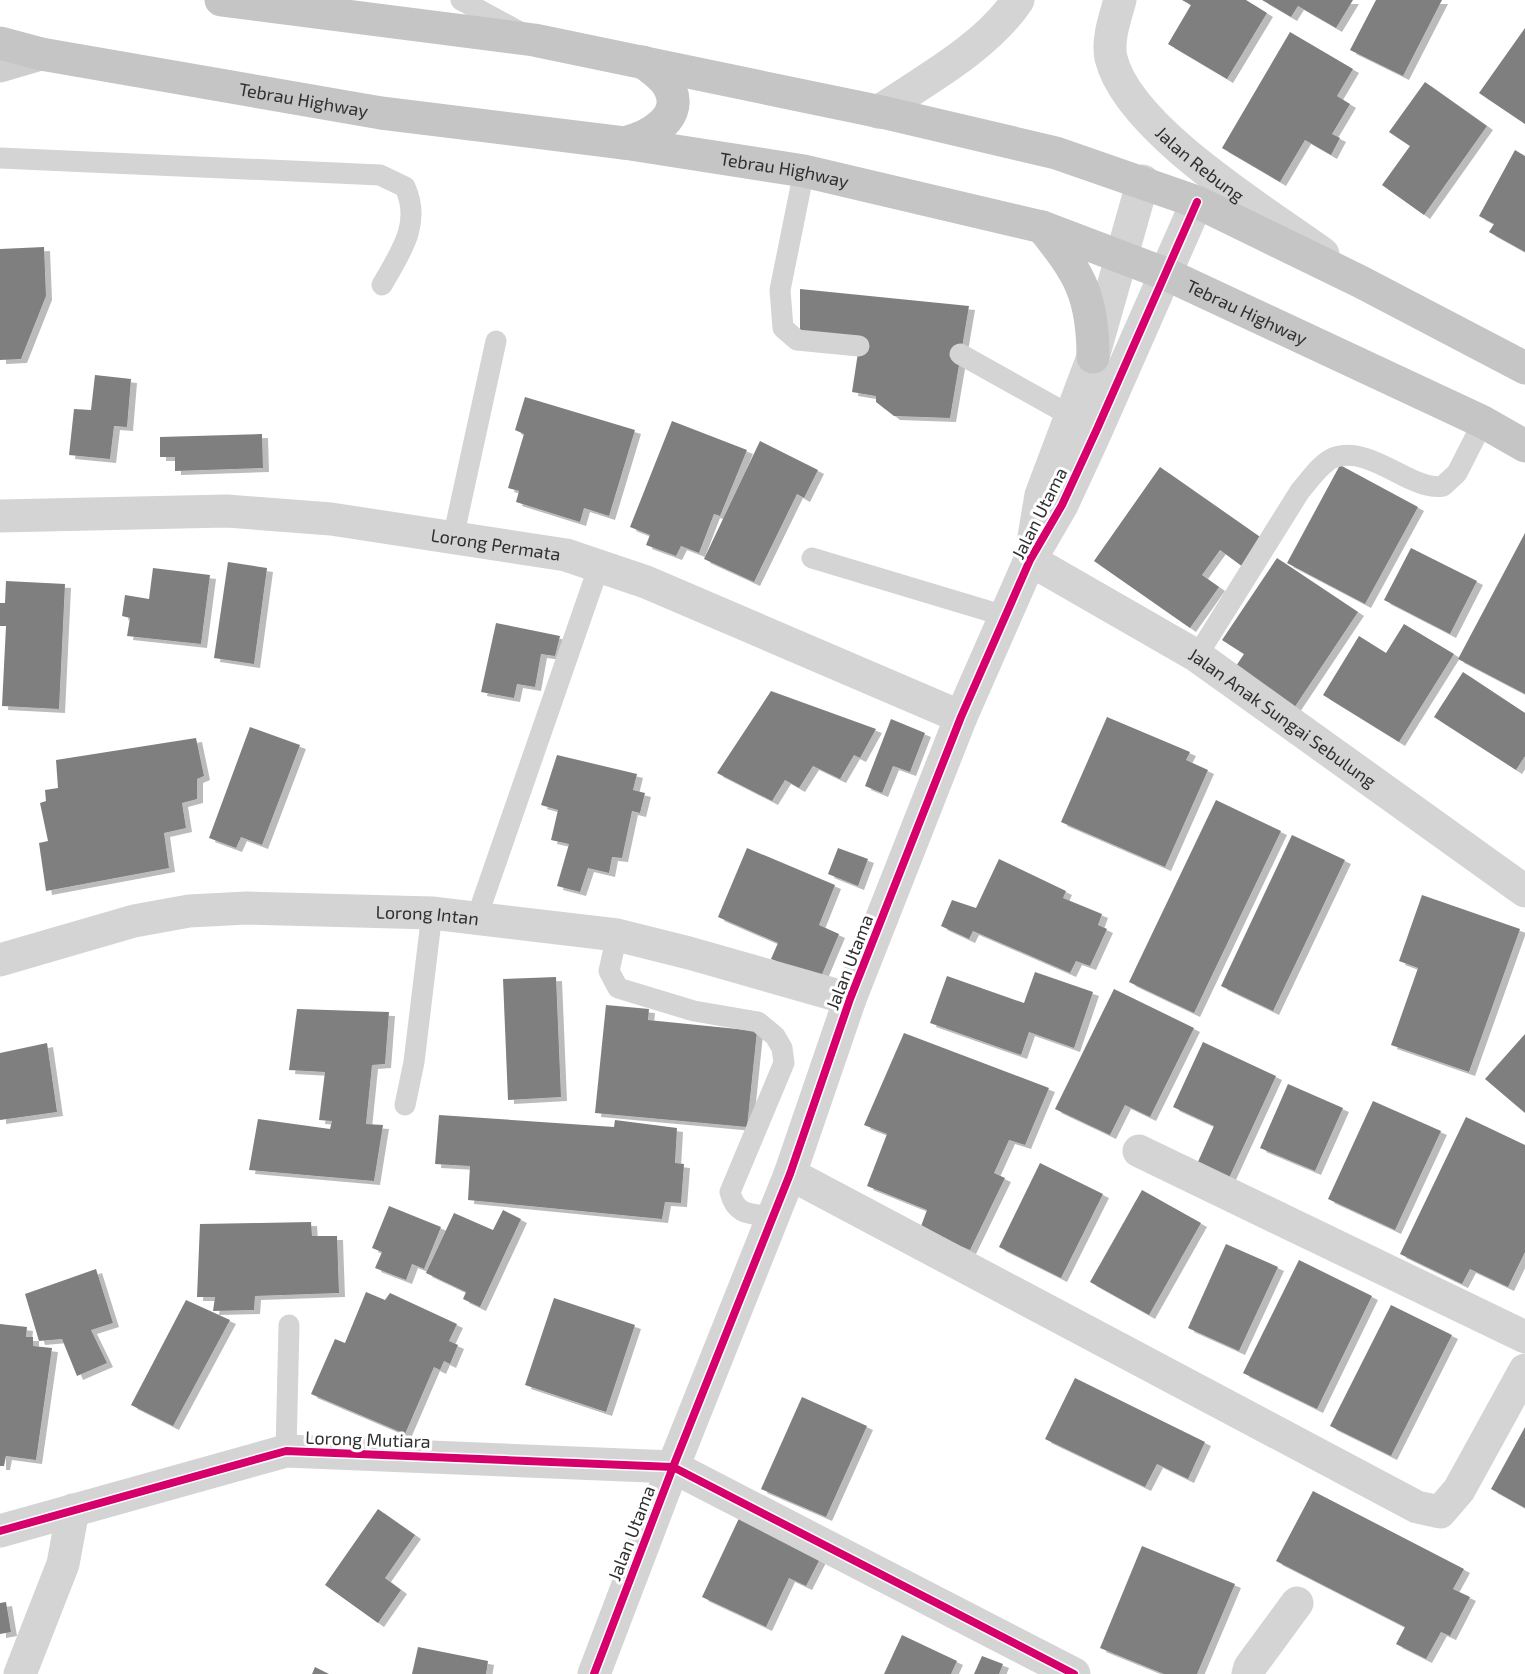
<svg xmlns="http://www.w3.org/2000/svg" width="1525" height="1674" viewBox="0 0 1525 1674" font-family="'Exo 2',sans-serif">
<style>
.building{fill:#7f7f7f;filter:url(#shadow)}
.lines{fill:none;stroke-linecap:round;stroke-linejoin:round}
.service{stroke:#d4d4d4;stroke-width:21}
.minor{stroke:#d4d4d4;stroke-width:33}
.tertiary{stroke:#d4d4d4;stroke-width:33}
.secondary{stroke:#cecece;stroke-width:33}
.trunk{stroke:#c5c5c5;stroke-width:33}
.cycleway-casing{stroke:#fff;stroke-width:11}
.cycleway{stroke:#d6006c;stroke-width:8}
.labels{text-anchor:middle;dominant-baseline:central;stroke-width:6;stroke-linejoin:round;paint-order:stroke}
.street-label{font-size:18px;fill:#303030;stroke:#fff}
</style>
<defs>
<filter id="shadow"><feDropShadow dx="6" dy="4" stdDeviation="0" flood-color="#0004"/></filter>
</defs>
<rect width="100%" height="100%" fill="#fff"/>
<g class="building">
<path d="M1182 0H1246L1267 13 1227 79 1168 44 1191 5Z"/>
<path d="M1262 0H1353L1336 28 1298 6 1291 17Z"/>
<path d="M1376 0H1442L1403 76 1350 50Z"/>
<path d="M1525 28V124L1479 93Z"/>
<path d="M1290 32 1353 69 1337 96 1350 104 1332 134 1340 138 1331 155 1305 140 1280 182 1222 148Z"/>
<path d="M1425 82 1487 126 1424 215 1382 185 1410 146 1389 132Z"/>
<path d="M1515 150 1525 156V252L1489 232 1494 224 1479 216Z"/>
<path d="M44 247 46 296 21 359 0 360V249Z"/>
<path d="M800 289 969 306 950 418 894 416 876 402V396L852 392 859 346 800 331Z"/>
<path d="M95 375 131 379 127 427 114 426 110 459 69 455 74 409 91 410Z"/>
<path d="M525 397 635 430 609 516 584 508 580 522 516 502 519 491 508 488 524 434 515 430Z"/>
<path d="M672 421 747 450 720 516 714 514 699 553 681 546 676 556 646 545 650 535 630 527Z"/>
<path d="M262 434 263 468 175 471V457H160V437Z"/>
<path d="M760 441 818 470 804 498 797 494 754 582 704 559Z"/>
<path d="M1340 465 1418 507 1365 604 1287 563Z"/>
<path d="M1160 467 1263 539 1243 567 1220 550 1202 575 1219 587 1190 628 1094 561Z"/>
<path d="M1525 533V694L1458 659Z"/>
<path d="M1411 548 1477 581 1450 634 1384 600Z"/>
<path d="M1277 558 1358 612 1294 708 1234 669 1244 654 1222 640Z"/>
<path d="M228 562 267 568 254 664 214 658Z"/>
<path d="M153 568 210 575 201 644 127 636 130 618 122 616 125 595 149 599Z"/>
<path d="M6 581 65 584 59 709 2 706 6 626H0V603H5Z"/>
<path d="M496 623 560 636 555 656 541 654 535 687 517 684 514 698 481 692Z"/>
<path d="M1404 624 1454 654 1399 742 1323 695 1359 636 1386 653Z"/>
<path d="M1463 672 1525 713V756L1516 770 1434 717Z"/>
<path d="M771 691 876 729 860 758 854 755 840 779 813 766 799 788 785 780 772 801 717 773Z"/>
<path d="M1107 717 1190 752 1186 760 1208 770 1165 867 1061 822Z"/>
<path d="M891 719 925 733 910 772 893 766 882 793 865 786Z"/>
<path d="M250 727 300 745 262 845 241 837 236 848 209 838Z"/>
<path d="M196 738 204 776 197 779V799L182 803 186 828 164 833 169 868 46 891 39 843 48 841 40 803 46 801 45 790 58 788 56 760Z"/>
<path d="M557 755 637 774 633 790 645 793 640 813 632 811 622 858 612 857 609 873 588 868 580 892 557 886 569 844 551 840 558 810 541 805Z"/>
<path d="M1216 800 1281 831 1194 1013 1129 982Z"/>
<path d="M1292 835 1345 860 1273 1011 1221 986Z"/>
<path d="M747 848 835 885 819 925 839 934 820 979 771 959 778 943 718 917Z"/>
<path d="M838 848 868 859 858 886 828 874Z"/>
<path d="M999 859 1066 891 1063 898 1102 914 1098 925 1107 929 1090 966 1076 961 1070 973 973 931 969 939 941 926 952 900 976 908Z"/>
<path d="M1422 895 1520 929 1469 1072 1391 1045 1418 968 1399 961Z"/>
<path d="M1035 972 1093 992 1074 1048 1029 1032 1021 1055 930 1023 947 976 1024 1003Z"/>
<path d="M556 977 561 1097 508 1100 503 979Z"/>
<path d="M1114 989 1194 1028 1150 1117 1125 1105 1110 1135 1055 1109Z"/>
<path d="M606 1005 649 1009 648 1020 757 1031 747 1127 595 1113Z"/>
<path d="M297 1009 389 1012 385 1064 372 1065 366 1124 383 1125 374 1181 249 1170 258 1119 330 1129 332 1121 319 1120 325 1072 289 1070Z"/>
<path d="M904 1033 1049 1088 1025 1145 1009 1140 994 1173 1005 1178 970 1250 920 1229 927 1210 867 1186 887 1134 864 1125Z"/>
<path d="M1525 1034V1113L1485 1079Z"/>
<path d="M1203 1042 1276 1076 1229 1178 1197 1164 1214 1126 1173 1107Z"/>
<path d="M47 1043 57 1112 0 1120V1053Z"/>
<path d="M1288 1084 1343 1108 1315 1171 1260 1148Z"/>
<path d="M1373 1101 1441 1131 1395 1230 1328 1199Z"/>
<path d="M439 1115 614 1127 615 1120 677 1128 675 1163 684 1164 681 1203 665 1202 662 1219 468 1200 470 1166 435 1164Z"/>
<path d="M1466 1117 1525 1145V1252L1508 1287 1470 1269 1462 1284 1400 1254Z"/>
<path d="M1040 1163 1103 1194 1061 1278 999 1247Z"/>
<path d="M1142 1190 1201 1223 1149 1315 1090 1282Z"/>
<path d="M389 1206 441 1227 424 1269 412 1264 406 1280 375 1268 382 1252 372 1248Z"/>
<path d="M503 1210 521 1219 480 1307 463 1299 466 1292 426 1273 454 1213 493 1230Z"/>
<path d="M311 1222 312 1236H337L339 1293 255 1296 254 1310 213 1311 215 1297H197L200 1224Z"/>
<path d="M1226 1244 1278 1267 1239 1351 1188 1328Z"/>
<path d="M1299 1260 1372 1296 1317 1409 1243 1373Z"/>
<path d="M96 1269 113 1323 91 1330 107 1363 77 1376 62 1339 39 1341 25 1294Z"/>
<path d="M366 1292 385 1300 390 1293 457 1324 449 1341 458 1345 450 1364 444 1361 440 1370 434 1367 405 1434 311 1394 335 1339 345 1343Z"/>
<path d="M554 1298 635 1325 606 1412 525 1385Z"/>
<path d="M186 1300 230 1320 173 1426 131 1405Z"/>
<path d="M1391 1305 1452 1335 1391 1456 1330 1426Z"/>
<path d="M0 1324 27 1327 26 1337H33V1346L52 1348 36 1460 6 1456 4 1466H0Z"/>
<path d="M1075 1378 1205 1442 1188 1479 1157 1464 1145 1487 1045 1439Z"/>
<path d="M802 1397 867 1426 826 1517 761 1489Z"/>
<path d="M1525 1427V1508L1491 1489Z"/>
<path d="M1313 1491 1464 1569 1453 1589 1470 1597 1450 1636 1441 1632 1426 1659 1396 1644 1405 1627 1276 1561Z"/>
<path d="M378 1509 415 1535 385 1578 401 1590 378 1623 325 1585Z"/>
<path d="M741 1514 823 1553 806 1586 789 1578 766 1627 702 1597Z"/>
<path d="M1142 1546 1235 1584 1197 1674H1164L1100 1648Z"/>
<path d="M6 1602 11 1632 0 1634V1603Z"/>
<path d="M902 1635 957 1661 951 1674H884Z"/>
<path d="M418 1647 488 1661 486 1674H412Z"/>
<path d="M982 1656 1003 1664 999 1674H974Z"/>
<path d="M315 1667 329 1674H312Z"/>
</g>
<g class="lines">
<g class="service">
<path d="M461 0 518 31"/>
<path d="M0 158 380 175 405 187C422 224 400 253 382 285"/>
<path d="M804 171 780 290 783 328 797 340 859 346"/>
<path d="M960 354 1080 421"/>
<path d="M453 538 496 341"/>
<path d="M812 558 1005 616"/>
<path d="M1197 656 1300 491C1309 481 1320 464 1333 458 1357 448 1387 468 1408 478 1420 483 1429 488 1443 486L1457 473 1483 422"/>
<path d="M477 917 599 566"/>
<path d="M617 935 609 971 618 988 694 1011 758 1022 775 1036 782 1048 784 1063 730 1192C736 1217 752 1213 774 1217"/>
<path d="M405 1105 414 1062 432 913"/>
<path d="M286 1451 289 1325"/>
</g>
<g class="minor">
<path id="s1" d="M1120 0C1115 18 1107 40 1111 58 1128 129 1264 211 1323 254"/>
<path d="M878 112C925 80 986 48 1018 0"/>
<path id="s2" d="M0 516 227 511 331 519 566 555 646 582 961 717"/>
<path id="s3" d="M1030 560 1197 656 1525 891"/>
<path id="s4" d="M0 960 134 921 189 911 247 908 432 913 617 935 689 953 850 999"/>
<path d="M1139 1151 1525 1337"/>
<path d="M790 1174 1417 1507 1440 1512 1459 1490 1525 1370"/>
<path d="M0 1531 286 1451 673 1467 1074 1674"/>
<path d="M20 1674 63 1564 73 1510"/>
<path d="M1248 1674 1250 1667 1297 1603"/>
</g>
<g class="tertiary">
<path d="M1034 537 1041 495 1093 357 1143 181"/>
<path d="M594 1674 673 1467 790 1174 850 999 961 717 1030 560 1062 505 1097 429 1197 202"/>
</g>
<path class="secondary" d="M0 66 41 54"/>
<g class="trunk">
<path d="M221 0 534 40 886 113 1056 153 1197 202 1361 282 1525 368"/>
<path id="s5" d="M0 43 41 54 381 113 624 143 804 171 1042 227 1166 274 1483 422 1525 446"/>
<path d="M624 143C649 137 687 117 668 85 662 75 652 69 643 62"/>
<path d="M1042 227C1080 274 1093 296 1093 357"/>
</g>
<g class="cycleway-casing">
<g id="cycleway">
<path d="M0 1531 286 1451 673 1467 1074 1674"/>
<path d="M594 1674 673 1467 790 1174 850 999 961 717 1030 560 1062 505 1097 429 1197 202"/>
</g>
</g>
<use href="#cycleway" class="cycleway"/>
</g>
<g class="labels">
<g class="street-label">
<text stroke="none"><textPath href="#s5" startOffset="309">Tebrau Highway</textPath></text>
<text stroke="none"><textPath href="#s1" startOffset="200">Jalan Rebung</textPath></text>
<text stroke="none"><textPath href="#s5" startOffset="795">Tebrau Highway</textPath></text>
<text stroke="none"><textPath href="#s5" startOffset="1281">Tebrau Highway</textPath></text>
<text transform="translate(1039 513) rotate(-63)">Jalan Utama</text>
<text stroke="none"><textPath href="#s2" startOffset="498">Lorong Permata</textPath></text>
<text stroke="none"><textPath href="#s3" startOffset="298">Jalan Anak Sungai Sebulung</textPath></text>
<text stroke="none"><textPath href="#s4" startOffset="434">Lorong Intan</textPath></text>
<text transform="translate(849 962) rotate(-69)">Jalan Utama</text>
<text transform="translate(368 1439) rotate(2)">Lorong Mutiara</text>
<text transform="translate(631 1533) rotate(-69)">Jalan Utama</text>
</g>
</g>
</svg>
